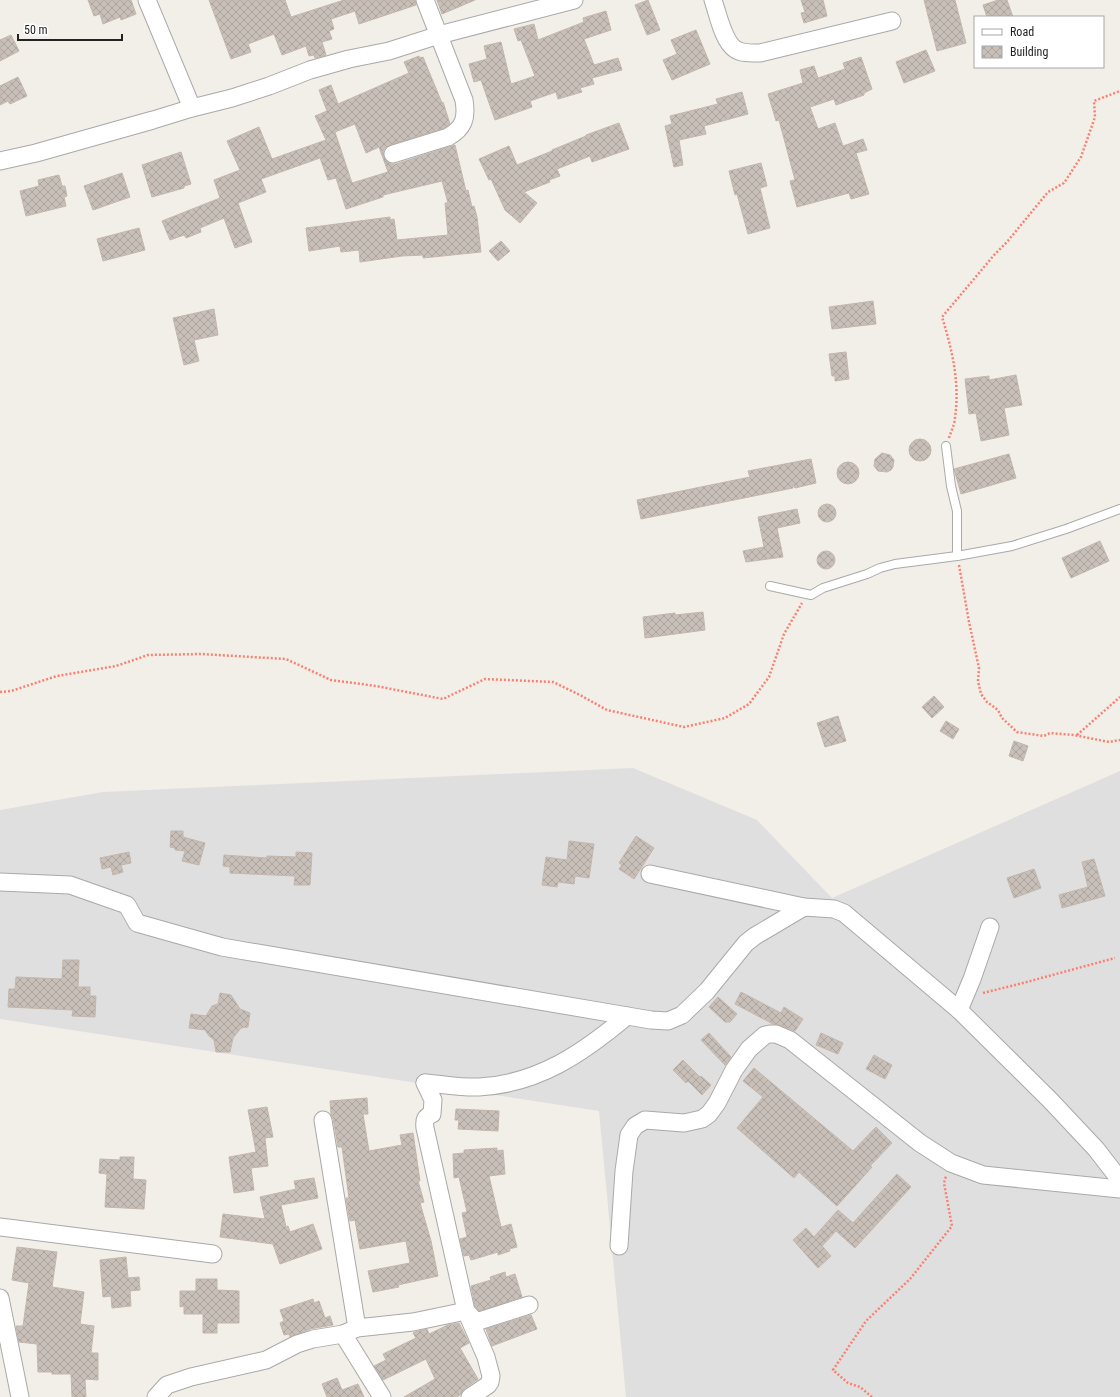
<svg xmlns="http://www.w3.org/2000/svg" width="1120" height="1397" viewBox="0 0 1120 1397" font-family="'Roboto Condensed',sans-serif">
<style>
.residential{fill:#e0dfdf}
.building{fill:url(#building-cross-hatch);stroke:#c4b6ab;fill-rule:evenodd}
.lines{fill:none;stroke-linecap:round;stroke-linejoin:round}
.lane-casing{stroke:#a9a9a9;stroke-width:10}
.street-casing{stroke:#a9a9a9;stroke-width:19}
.path{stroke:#fa8072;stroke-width:2.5;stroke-dasharray:2 2;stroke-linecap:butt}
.lane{stroke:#fff;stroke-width:8}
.street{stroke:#fff;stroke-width:17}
</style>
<defs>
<pattern id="building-cross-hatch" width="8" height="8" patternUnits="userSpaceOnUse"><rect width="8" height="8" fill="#c7bfb8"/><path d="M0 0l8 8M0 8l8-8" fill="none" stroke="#aba49e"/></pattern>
</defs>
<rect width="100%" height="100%" fill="#f2efe9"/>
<path class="residential" d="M633 768 757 820 832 898 1120 771V1397H626L599 1111 0 1019V810L103 792Z"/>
<g class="building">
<path d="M88 0H131L136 14 121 20 120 17 103 24 100 14 94 16Z"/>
<path d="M209 0H285L291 17 344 0H415L416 5 359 24 355 11 331 19 334 29 329 31 332 39 322 42 326 55 323 56 315 58 314 55 309 56 306 46 282 55 274 34 248 44 251 52 231 59Z"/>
<path d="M437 0H475L442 14Z"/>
<path d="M648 0 660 30 647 35 635 5Z"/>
<path d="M801 0H823L827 16 804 23 801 13 805 12Z"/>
<path d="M924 0H955L966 43 937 51Z"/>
<path d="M998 0H1007L1013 17H987L983 5Z"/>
<path d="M606 11 611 30 584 39 594 65 618 58 622 70 592 78 594 84 580 88 582 92 558 99 556 92 530 101 532 107 495 120 481 80 474 82 469 64 487 59 484 46 501 42 511 84 535 76 521 40 518 41 514 29 534 24 538 40 584 22 583 18Z"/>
<path d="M696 30 710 64 672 80 663 60 677 54 671 40Z"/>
<path d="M11 35 19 51 0 61V40Z"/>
<path d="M926 50 935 71 904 83 896 62Z"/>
<path d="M419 56 420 58 423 57 442 103 443 102 450 124 444 128 390 145 385 148 383 151 384 157 387 162 391 164H396L455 145 466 191 468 190 472 207 474 206 477 217 481 252 423 258V255L402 256 360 262 359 250 341 252 340 246 309 251 306 228 390 217V220L394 219 397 240 448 235 445 203H448L442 181 383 195V197L346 209 336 178 328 180 320 158 261 179 266 192 238 203 252 242 235 248 224 218 200 228 201 232 186 238 184 235 170 240 162 221 220 198 214 180 240 170 227 141 259 127 272 159 326 140 315 116 327 111 319 90 331 85 338 104 409 73 404 62ZM355 124 366 153 379 147 388 172 352 183 335 132Z"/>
<path d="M861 57 872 89 864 93V95L836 105 834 99 810 107 818 129 835 123 843 146 863 139 867 150 856 153 869 194 851 199 849 193 797 207 790 181 795 180 779 120 776 121 768 94 803 83 800 70 814 66 818 78 845 69 843 63Z"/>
<path d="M18 77 27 96 10 104 8 101 0 105V86Z"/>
<path d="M742 92 748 114 704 126 706 134 679 140 683 165 674 167 665 126 672 124 670 116 718 104 716 99Z"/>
<path d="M619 123 629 149 592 162 590 156 557 169 560 176 549 180 550 182 524 192 537 203 520 223 505 210 491 179 489 180 479 159 509 146 517 165 552 151V150L586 136V135Z"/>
<path d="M181 152 191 184 184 186V188L152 197 142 165Z"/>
<path d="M761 163 767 186 760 188 770 228 748 234 737 194 735 195 729 171Z"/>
<path d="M122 173 130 197 93 210 84 186Z"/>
<path d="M59 175 62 186H65L67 196 64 197 66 206 26 216 20 191 39 186 38 180Z"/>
<path d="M139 228 145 250 103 261 97 239Z"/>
<path d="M501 241 510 251 498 261 489 251Z"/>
<path d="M873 301 876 324 832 329 829 307Z"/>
<path d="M214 309 218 335 194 340 199 361 184 365 173 318Z"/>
<path d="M846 352 849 379 835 381V376H832L829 354Z"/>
<path d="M1016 375 1022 405 1004 408 1009 435 981 441 976 413 969 414 965 379 989 376V380Z"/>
<circle cx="920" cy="450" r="11"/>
<path d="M882 453 890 455 894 460 893 467 891 470 887 472 878 471 874 466 875 459Z"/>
<path d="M1009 454 1016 478 961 494 954 469Z"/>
<path d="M811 459 816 483 795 488 792 484 793 488 641 519 637 500 750 477 748 471Z"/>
<circle cx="848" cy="473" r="11"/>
<circle cx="827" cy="513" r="9"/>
<path d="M797 509 800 523 777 528 783 557 746 562 743 551 764 547 758 517Z"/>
<path d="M1100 541 1109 561 1071 578 1062 558Z"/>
<circle cx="826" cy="560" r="9"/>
<path d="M703 612 705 630 645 638 643 617 675 613V615Z"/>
<path d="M934 696 944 707 932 718 922 707Z"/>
<path d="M838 716 846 741 825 747 817 723Z"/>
<path d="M946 721 959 729 953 739 940 731Z"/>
<path d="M1014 741 1028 746 1023 761 1009 756Z"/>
<path d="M171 831H183V837L205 843 199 865 182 861 185 851 175 850V848L170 847Z"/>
<path d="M636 836 654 848 634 879 619 869 622 865 619 863Z"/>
<path d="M569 841 594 844 589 878 575 876 574 884 558 882 557 887 542 885 546 857 567 860Z"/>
<path d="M129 852 131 863 121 865 123 872 113 875 111 867 102 869 100 858Z"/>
<path d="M296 852 312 853 310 885H294L295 876 230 873V867L223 866 224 855 267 858V856L296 857Z"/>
<path d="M1094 859 1105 896 1062 908 1059 895 1088 887 1082 862Z"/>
<path d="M1034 869 1041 888 1014 898 1007 878Z"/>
<path d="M63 960H79L78 987H90V996H96L95 1017 72 1016 73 1010 8 1007 9 989H15L16 977 62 979Z"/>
<path d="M741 992 781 1013 784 1007 803 1019 795 1031 780 1025 773 1024 735 1004Z"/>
<path d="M220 993 231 995 240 1009 250 1013 248 1027 241 1028 233 1038 230 1052H216L214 1040 209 1036 205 1030 189 1028 191 1014 206 1016 212 1006 218 1004Z"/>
<path d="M718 997 737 1014 730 1022H725L709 1007Z"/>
<path d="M709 1033 731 1057 725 1065 701 1040Z"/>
<path d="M821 1033 843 1043 838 1054 816 1045Z"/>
<path d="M874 1055 892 1065 885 1079 866 1069Z"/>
<path d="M683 1060 700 1077 701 1076 711 1085 702 1095 688 1081 686 1083 673 1070Z"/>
<path d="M754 1068 853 1151 876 1127 892 1143 870 1166 872 1167 837 1206 799 1172 794 1178 737 1128 763 1097 743 1081Z"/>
<path d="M367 1098 368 1114H363L369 1151 402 1145 400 1135 413 1133 420 1181H418L424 1202 420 1203 431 1241 438 1276 398 1285 399 1287 373 1292 368 1271 410 1263 406 1241 360 1249 355 1220 350 1221 346 1198H349L342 1147H338L333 1118 331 1114 330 1101Z"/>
<path d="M267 1107 273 1137 265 1138 268 1166 251 1168 254 1190 234 1193 229 1157 256 1152 248 1110Z"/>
<path d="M456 1109 499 1111 498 1131 458 1129 459 1120H455Z"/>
<path d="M497 1148V1151L503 1150 505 1174 489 1176 501 1227 511 1224 517 1247 509 1249 510 1251 498 1255V1252L471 1260 469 1255 464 1256 460 1239 467 1237 462 1213 467 1212 459 1177 454 1178 453 1154 464 1153V1150Z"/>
<path d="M120 1157H134L133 1179 146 1180 144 1209 105 1207 107 1174 99 1173 100 1159 120 1160Z"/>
<path d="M897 1174 911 1187 855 1248 836 1231 822 1246 831 1256 818 1268 793 1240 806 1228 814 1237 838 1210 853 1223Z"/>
<path d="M314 1178 318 1198 281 1205 286 1227 288 1226 290 1232 313 1224 322 1249 280 1264 273 1244 220 1237 223 1214 265 1219 260 1197 296 1189 294 1181Z"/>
<path d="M17 1247 57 1252 52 1287 84 1292 80 1324 94 1326 91 1353H98V1380L85 1379 86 1397H72L71 1374H52V1372H38L37 1344 19 1342 16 1326H23L29 1283 12 1280Z"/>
<path d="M126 1257 128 1278 139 1277 140 1290 130 1291 131 1306 112 1308 111 1296 103 1297 100 1260Z"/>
<path d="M505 1272 506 1277 515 1274 522 1297 479 1311 475 1306 471 1286 491 1280 490 1277Z"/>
<path d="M196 1279H217V1290L239 1291V1323H217V1333H203V1314H184V1306L180 1307V1291H196Z"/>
<path d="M313 1299 314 1303 319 1301 325 1318 330 1316 333 1325 310 1329 290 1337 289 1334 284 1335 280 1323 284 1321 280 1310Z"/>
<path d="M531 1315 537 1329 492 1346 486 1329Z"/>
<path d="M459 1323 469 1343 460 1348 478 1379 464 1389 460 1395 457 1397H404L435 1379 426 1359 383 1380 374 1366 386 1360 383 1354 416 1338 413 1333 415 1332 427 1329 429 1334 448 1325Z"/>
<path d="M337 1378 342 1390 358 1384 364 1397H327L322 1384Z"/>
</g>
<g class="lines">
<g class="lane-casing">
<g id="lane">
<path d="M946 446 951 486 957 511V556"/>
<path d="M770 586 811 595 823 588 867 574 880 568 895 564 957 556 1012 546 1066 529 1120 509"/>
</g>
</g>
<g class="street-casing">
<g id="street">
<path d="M147 0 192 108"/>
<path d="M713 0C718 14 723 41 735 49 742 54 752 53 760 53L892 21"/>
<path d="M393 154 448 137C464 128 467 118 464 100L425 0"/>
<path d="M0 161 36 153 153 120 192 108 232 98 269 86 310 70 349 59 389 51 439 35 574 0"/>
<path d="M650 874 804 907 834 909 844 913 959 1010 1050 1100 1096 1149 1120 1180"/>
<path d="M0 882 70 885 127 905 137 923 222 947 651 1020 668 1021 682 1015 707 991 746 943 755 936 804 907"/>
<path d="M959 1010 972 979 990 927"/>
<path d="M425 1083 433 1100 432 1114C425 1117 424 1120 425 1128L466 1311 486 1357 491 1376 490 1382 488 1385 470 1397"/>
<path d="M425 1083C442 1084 461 1088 479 1087 538 1084 583 1053 627 1016"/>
<path d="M323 1120 357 1328"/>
<path d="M0 1227 213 1254"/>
<path d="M619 1246 624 1171 629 1135 635 1126 645 1120 684 1123 702 1119 709 1114 717 1103 734 1070 749 1049 765 1035 770 1034H776L790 1040 920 1143 951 1163 983 1175 1120 1189"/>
<path d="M0 1298 20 1397"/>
<path d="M343 1334 382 1397"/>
<path d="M156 1397 167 1385 191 1377 266 1360 297 1344 313 1339 343 1334 357 1328 413 1322 466 1311 476 1322 529 1305"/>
</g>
</g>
<g class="path">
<path d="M949 438C951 431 955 424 955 417 960 383 952 349 942 317L995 254 1007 242 1048 192 1064 183 1081 157 1095 117 1094 101 1120 91"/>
<path d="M959 565 969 622 979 668 978 681 981 694 987 702 998 710 1002 718 1017 732 1044 736 1050 733 1074 735 1109 742 1120 740"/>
<path d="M0 692 11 691 57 676 116 666 148 655 201 654 286 659 331 680 376 686 443 699 485 679 553 682 580 695 607 710 684 727 725 718 749 704 769 677 784 634 802 603"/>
<path d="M1077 735 1120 697"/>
<path d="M983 993 1023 983 1115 958"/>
<path d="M872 1397 860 1387 848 1383 833 1370 866 1321 910 1279 952 1226 944 1183 946 1176"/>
</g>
<use href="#lane" class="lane"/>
<use href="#street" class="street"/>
</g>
<rect x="974" y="16" width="130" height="52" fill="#ffffff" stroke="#a7a7a7"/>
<rect x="982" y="29" width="20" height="6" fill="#ffffff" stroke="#a7a7a7"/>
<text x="1010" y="36" font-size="12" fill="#222222">Road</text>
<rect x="982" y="46" width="20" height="12" fill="url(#building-cross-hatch)" stroke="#a7a7a7"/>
<text x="1010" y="56" font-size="12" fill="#222222">Building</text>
<path d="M18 34v6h104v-6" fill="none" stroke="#222222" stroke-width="2"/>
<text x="24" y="34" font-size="12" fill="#222222" stroke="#ffffff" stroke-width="3" paint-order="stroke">50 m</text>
</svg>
